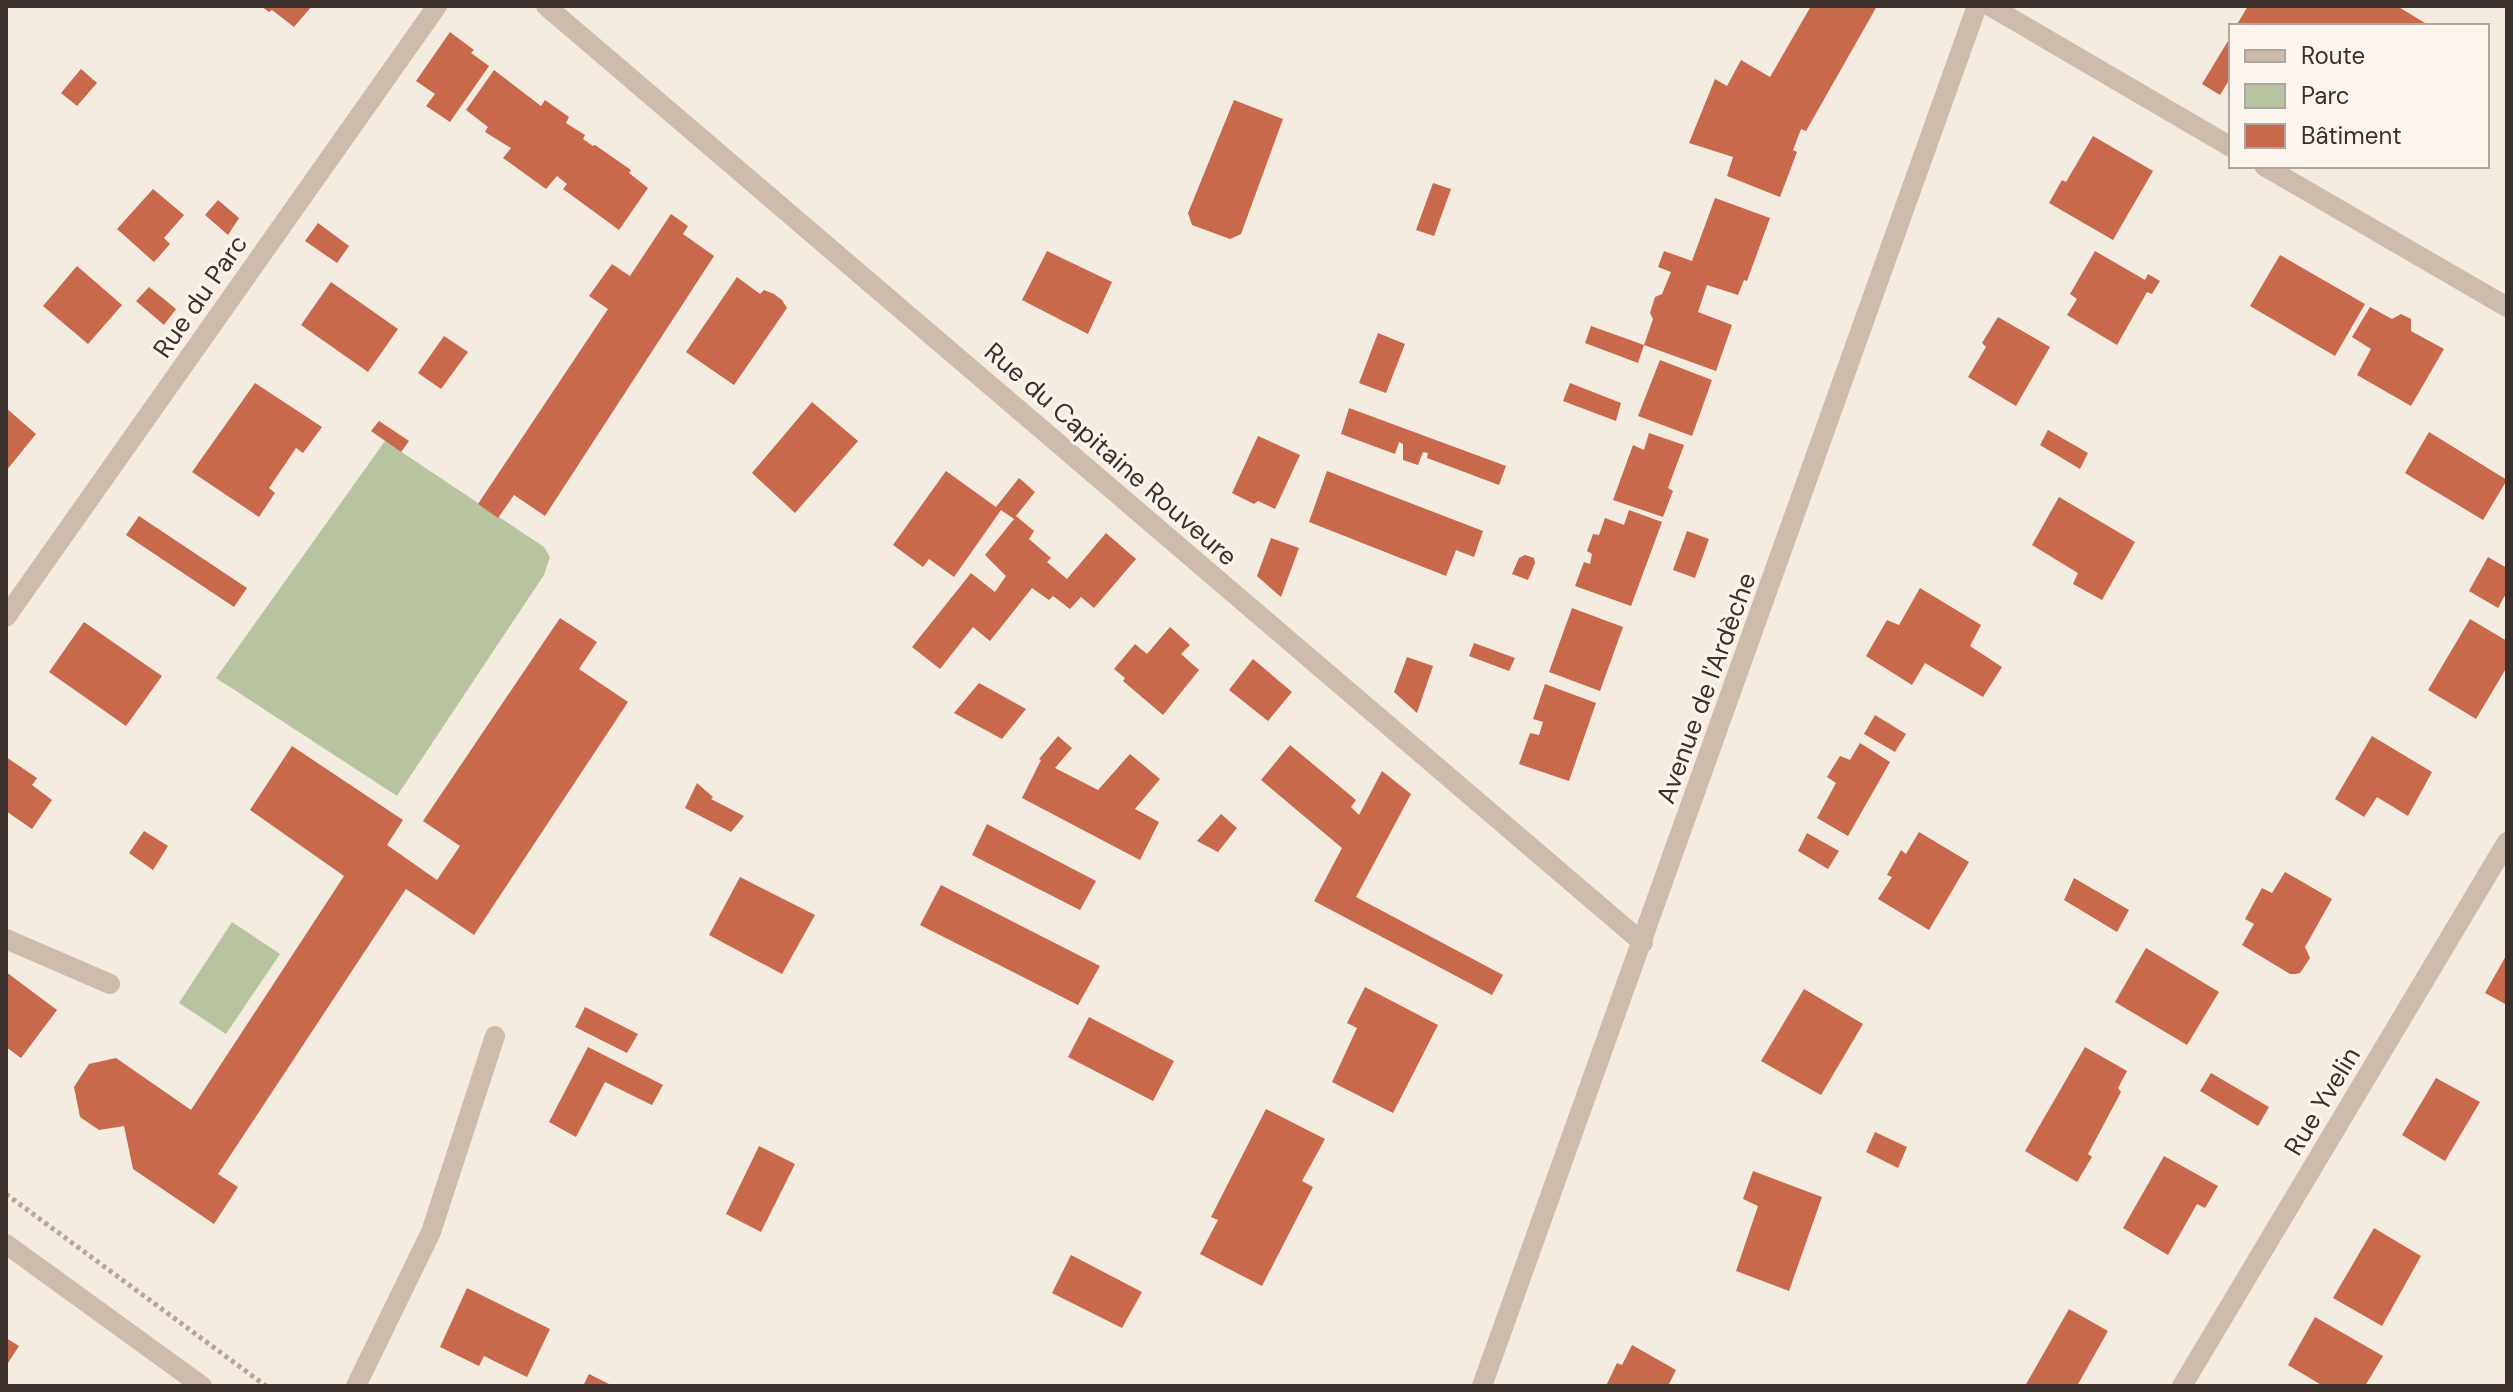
<svg xmlns="http://www.w3.org/2000/svg" width="2513" height="1392" viewBox="0 0 2513 1392" font-family="'DM Sans',sans-serif">
<style>
.green{fill:#b8c4a0}
.building{fill:#c8694b}
.lines{fill:none;stroke-linecap:round;stroke-linejoin:round}
.path{stroke:#b9a596;stroke-width:5;stroke-dasharray:4 4;stroke-linecap:butt}
.service{stroke:#cdbbac;stroke-width:20}
.minor{stroke:#cdbbac;stroke-width:20}
.tertiary{stroke:#cdbbac;stroke-width:20}
.labels{text-anchor:middle;dominant-baseline:central;stroke-width:6;stroke-linejoin:round;paint-order:stroke}
.street-label{font-size:26px;fill:#3b302b;stroke:#fbf5ee}
</style>
<rect width="100%" height="100%" fill="#f4ebe1"/>
<g class="green">
<path d="M385 441 544 547 550 557 544 575 397 796 216 678Z"/>
<path d="M232 922 280 954 226 1034 179 1003Z"/>
</g>
<g class="building">
<path d="M261 6H312L294 27 272 10 269 12Z"/>
<path d="M1811 6H1877L1806 131 1801 129 1793 150 1797 152 1780 197 1727 176 1733 157 1689 143 1715 79 1727 86 1741 60 1770 77Z"/>
<path d="M2248 6H2397L2430 26H2236Z"/>
<path d="M450 32 474 50 471 53 489 66 450 122 426 106 435 94 416 81Z"/>
<path d="M2231 36V77L2220 95 2202 84Z"/>
<path d="M81 69 97 83 77 106 61 93Z"/>
<path d="M494 70 541 106 545 100 569 117 566 123 585 135 583 139 593 146 595 145 631 170 629 173 648 188 619 230 563 189 567 184 557 176 546 189 503 158 511 148 485 132 488 127 466 110Z"/>
<path d="M1234 100 1283 119 1241 234 1230 239 1192 225 1188 213Z"/>
<path d="M2093 136 2153 171 2113 240 2049 203 2062 180 2066 182Z"/>
<path d="M1433 183 1451 189 1434 236 1416 230Z"/>
<path d="M153 189 184 215 164 238 170 244 154 262 117 229Z"/>
<path d="M1715 198 1770 218 1747 281 1744 280 1738 295 1707 285 1698 312 1732 325 1716 371 1644 345 1653 319 1650 313 1655 297 1662 294 1671 272 1658 267 1664 251 1692 261Z"/>
<path d="M218 200 239 218 228 235 205 215Z"/>
<path d="M671 214 688 226 683 234 714 256 545 516 514 495 498 518 478 504 608 309 589 296 612 264 630 276Z"/>
<path d="M318 223 349 246 337 263 305 241Z"/>
<path d="M1047 251 1112 282 1088 334 1022 300Z"/>
<path d="M2095 251 2145 280 2148 274 2160 281 2152 294 2147 292 2117 345 2067 315 2077 299 2070 294Z"/>
<path d="M2280 255 2365 304 2335 356 2250 306Z"/>
<path d="M77 266 122 305 88 344 43 306Z"/>
<path d="M737 277 760 294 764 290 774 294 782 300 787 308 734 385 686 352Z"/>
<path d="M331 282 398 329 368 372 301 325Z"/>
<path d="M149 287 176 309 164 325 136 301Z"/>
<path d="M2370 307 2392 319 2401 314 2411 319V331L2444 349 2411 406 2357 375 2371 349 2352 337Z"/>
<path d="M1998 317 2050 347 2016 406 1968 377 1986 347 1982 343Z"/>
<path d="M1591 326 1644 345 1638 363 1585 343Z"/>
<path d="M1378 333 1405 344 1386 393 1359 383Z"/>
<path d="M444 336 468 352 441 389 418 373Z"/>
<path d="M1660 360 1712 380 1692 436 1638 416Z"/>
<path d="M255 383 322 427 303 453 296 448 269 488 275 493 259 517 192 472Z"/>
<path d="M1570 383 1621 403 1616 421 1563 401Z"/>
<path d="M812 402 858 441 795 513 752 473Z"/>
<path d="M6 408 36 434 6 471Z"/>
<path d="M1349 408 1506 466 1499 485 1427 458 1428 453 1423 452 1418 465 1403 460V444L1399 442 1395 454 1341 434Z"/>
<path d="M379 421 409 441 401 452 371 431Z"/>
<path d="M2048 430 2088 453 2080 469 2040 445Z"/>
<path d="M2429 432 2507 480 2483 520 2405 473Z"/>
<path d="M1649 433 1684 445 1668 488 1673 491 1663 517 1613 500 1633 445 1644 450Z"/>
<path d="M1258 436 1300 455 1275 509 1258 501 1254 504 1232 493Z"/>
<path d="M946 471 996 507 1019 478 1035 492 1016 516 1034 531 1029 539 1051 558 1047 562 1067 579 1106 533 1136 559 1094 608 1081 597 1070 609 1053 596 1049 600 1032 588 990 641 973 627 940 669 912 647 971 573 995 592 1006 576 985 555 1014 519 1001 510 954 577 929 559 923 567 893 545Z"/>
<path d="M1327 471 1483 531 1474 557 1456 550 1446 576 1309 522Z"/>
<path d="M2059 497 2135 542 2102 600 2073 584 2078 573 2032 545Z"/>
<path d="M1629 510 1662 522 1631 606 1575 586 1584 562 1590 564 1592 554 1587 551 1593 534 1599 535 1605 518 1624 525Z"/>
<path d="M139 516 247 588 234 607 126 535Z"/>
<path d="M1687 531 1709 539 1695 578 1673 570Z"/>
<path d="M1271 538 1299 548 1281 597 1257 576Z"/>
<path d="M1525 555 1534 558 1535 563 1528 580 1512 574 1519 558Z"/>
<path d="M2488 557 2507 568V592L2498 608 2469 591Z"/>
<path d="M1920 588 1981 625 1970 646 2002 667 1983 697 1925 663 1912 685 1866 656 1887 620 1899 625Z"/>
<path d="M1572 608 1623 627 1600 691 1549 672Z"/>
<path d="M560 618 597 642 579 669 628 702 474 935 406 889 218 1174 238 1187 214 1224 133 1169 124 1126 99 1130 80 1117 74 1087 89 1064 116 1058 191 1110 344 876 250 810 292 746 403 820 387 845 437 880 460 846 423 821Z"/>
<path d="M2470 619 2507 641V667L2476 719 2428 690Z"/>
<path d="M84 622 162 676 126 726 49 672Z"/>
<path d="M1170 627 1190 645 1181 654 1199 670 1163 715 1123 681 1125 678 1114 669 1135 644 1147 654Z"/>
<path d="M1474 643 1515 658 1509 671 1469 656Z"/>
<path d="M1407 657 1433 666 1417 713 1394 692Z"/>
<path d="M1253 659 1292 692 1268 721 1229 690Z"/>
<path d="M979 683 1026 709 1002 739 954 713Z"/>
<path d="M1545 684 1596 703 1569 781 1519 764 1530 733 1539 735 1543 722 1533 719Z"/>
<path d="M1875 715 1906 734 1895 752 1864 734Z"/>
<path d="M1058 736 1072 748 1055 768 1098 790 1130 754 1160 779 1135 809 1159 822 1140 860 1022 798 1041 760 1039 759Z"/>
<path d="M2372 736 2432 772 2408 816 2377 797 2364 817 2335 799Z"/>
<path d="M1860 743 1890 762 1848 836 1817 818 1836 783 1827 777 1840 756 1850 760Z"/>
<path d="M1290 745 1356 800 1351 807 1359 815 1382 771 1411 794 1356 897 1503 975 1492 995 1314 901 1342 848 1261 780Z"/>
<path d="M6 757 37 778 32 785 52 800 32 829 6 811Z"/>
<path d="M697 783 713 797 711 799 744 816 731 832 685 808Z"/>
<path d="M1221 814 1237 828 1218 852 1197 841Z"/>
<path d="M987 824 1096 881 1080 910 972 855Z"/>
<path d="M144 831 168 846 153 870 129 853Z"/>
<path d="M1919 832 1969 862 1929 930 1878 899 1892 877 1887 875 1901 850 1906 854Z"/>
<path d="M1807 833 1839 851 1828 869 1798 851Z"/>
<path d="M2285 872 2332 899 2305 947 2310 958 2300 973 2296 974H2290L2242 945 2254 924 2245 919 2262 888 2272 893Z"/>
<path d="M740 877 815 915 782 974 709 935Z"/>
<path d="M2074 878 2129 910 2117 932 2064 900Z"/>
<path d="M941 885 1100 966 1078 1005 920 925Z"/>
<path d="M2146 948 2219 992 2187 1045 2115 1002Z"/>
<path d="M2507 954V1005L2485 993Z"/>
<path d="M6 972 57 1010 21 1058 6 1047Z"/>
<path d="M1365 987 1438 1025 1393 1113 1332 1082 1357 1028 1347 1023Z"/>
<path d="M1804 989 1863 1024 1821 1095 1761 1061Z"/>
<path d="M585 1007 638 1034 627 1053 575 1027Z"/>
<path d="M1089 1017 1174 1061 1153 1101 1068 1057Z"/>
<path d="M588 1047 663 1085 652 1105 605 1082 576 1137 549 1122Z"/>
<path d="M2085 1047 2127 1071 2118 1088 2121 1092 2088 1154 2092 1157 2077 1182 2025 1151Z"/>
<path d="M2211 1073 2269 1107 2258 1126 2200 1091Z"/>
<path d="M2436 1078 2480 1102 2445 1161 2402 1135Z"/>
<path d="M1266 1109 1325 1139 1302 1181 1313 1187 1262 1286 1200 1254 1218 1220 1211 1217Z"/>
<path d="M1875 1132 1907 1147 1898 1168 1866 1152Z"/>
<path d="M759 1146 795 1164 761 1232 726 1214Z"/>
<path d="M2164 1156 2218 1186 2205 1208 2197 1204 2168 1255 2123 1228Z"/>
<path d="M1753 1171 1822 1197 1789 1291 1736 1271 1758 1206 1743 1199Z"/>
<path d="M2374 1228 2421 1256 2382 1326 2333 1298Z"/>
<path d="M1071 1255 1142 1292 1122 1328 1052 1293Z"/>
<path d="M467 1288 550 1329 527 1377 484 1356 479 1366 440 1347Z"/>
<path d="M2069 1309 2108 1331 2077 1386H2025Z"/>
<path d="M2315 1317 2383 1356 2365 1386H2323L2288 1365Z"/>
<path d="M6 1338 19 1346 6 1366Z"/>
<path d="M1632 1345 1676 1370 1668 1386H1606L1617 1363 1622 1365Z"/>
<path d="M589 1374 613 1386H583Z"/>
</g>
<g class="lines">
<path class="path" d="M6 1194 266 1386"/>
<g class="service">
<path d="M6 939 110 984"/>
<path d="M356 1386 431 1232 495 1036"/>
</g>
<g class="minor">
<path d="M546 6 1643 943"/>
<path d="M1990 6 2231 147"/>
<path d="M2264 166 2507 307"/>
<path d="M6 617 437 6"/>
<path d="M2182 1386 2507 842"/>
</g>
<g class="tertiary">
<path d="M6 1244 202 1386"/>
<path d="M1482 1386 1977 6"/>
</g>
</g>
<g class="labels">
<g class="street-label">
<text transform="translate(200 296) rotate(-55)">Rue du Parc</text>
<text transform="translate(1111 454) rotate(41)">Rue du Capitaine Rouveure</text>
<text transform="translate(1706 688) rotate(-70)">Avenue de l'Ardèche</text>
<text transform="translate(2322 1101) rotate(-59)">Rue Yvelin</text>
</g>
</g>
<rect width="2513" height="1392" fill="none" stroke="#3b302b" stroke-width="16"/>
<rect x="2229" y="24" width="260" height="144" fill="#fbf5ee" stroke="#aea6a0" stroke-width="2"/>
<rect x="2245" y="50" width="40" height="12" fill="#cdbbac" stroke="#aea6a0" stroke-width="2"/>
<text x="2301" y="64" font-size="24" fill="#3b302b">Route</text>
<rect x="2245" y="84" width="40" height="24" fill="#b8c4a0" stroke="#aea6a0" stroke-width="2"/>
<text x="2301" y="104" font-size="24" fill="#3b302b">Parc</text>
<rect x="2245" y="124" width="40" height="24" fill="#c8694b" stroke="#aea6a0" stroke-width="2"/>
<text x="2301" y="144" font-size="24" fill="#3b302b">Bâtiment</text>
</svg>
